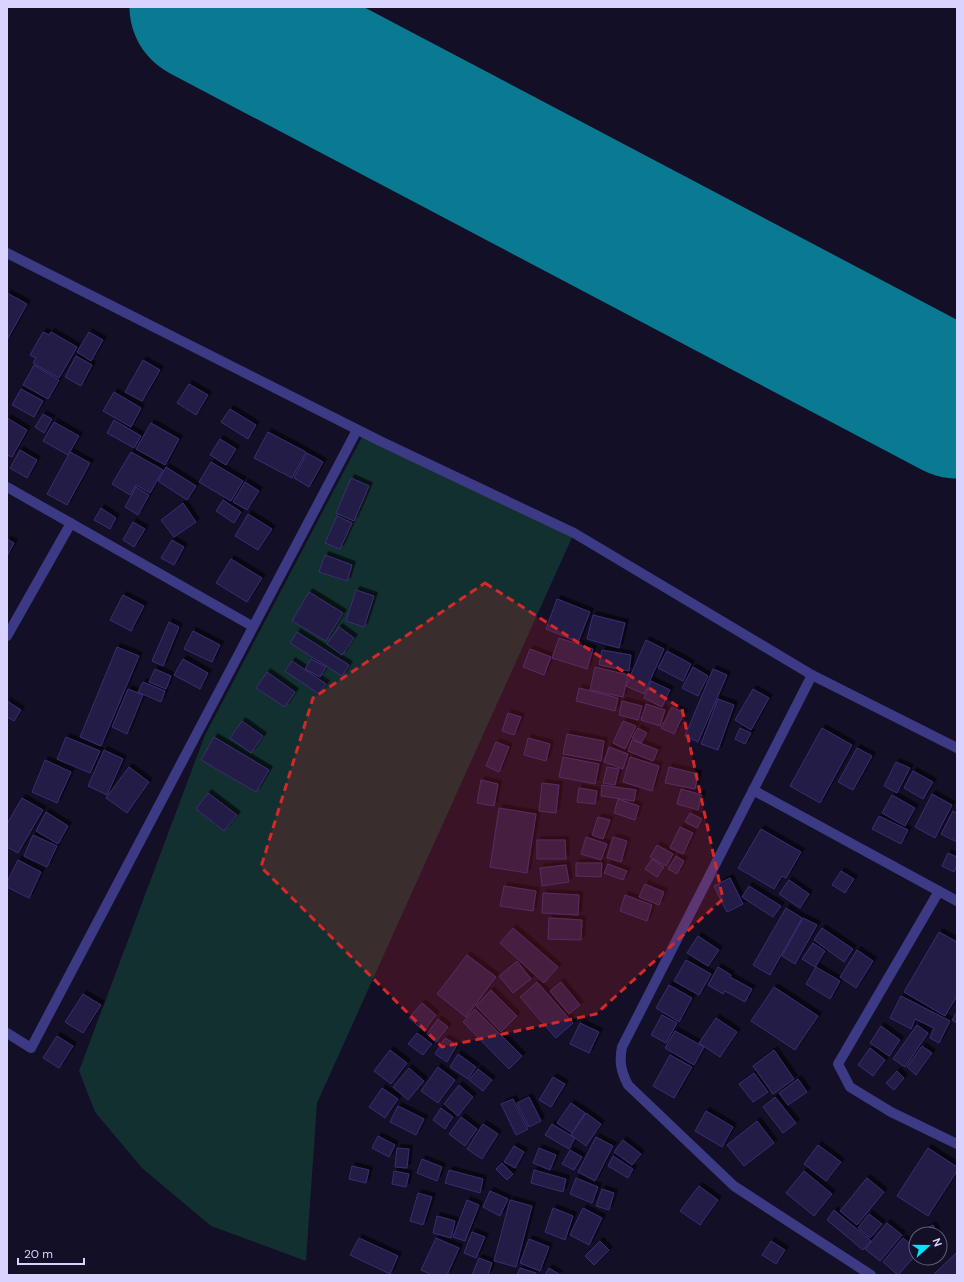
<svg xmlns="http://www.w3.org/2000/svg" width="964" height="1282" viewBox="0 0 964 1282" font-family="'DM Sans',sans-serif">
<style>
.green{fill:#12302f}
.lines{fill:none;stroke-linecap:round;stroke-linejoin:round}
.runway{stroke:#0a7a92;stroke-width:149}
.building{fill:#241b47;stroke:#3b2d73;filter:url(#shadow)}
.minor{stroke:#3d3a85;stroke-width:10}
.marked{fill:#d62828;fill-opacity:0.2;stroke:#d62828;stroke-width:3;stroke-dasharray:8 5;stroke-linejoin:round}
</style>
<defs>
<filter id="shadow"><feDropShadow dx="3.5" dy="-3.5" stdDeviation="0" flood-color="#0009"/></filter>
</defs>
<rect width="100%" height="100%" fill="#130f26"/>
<path class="green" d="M362 437 380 441 574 533 317 1103 306 1261 211 1226 142 1168 95 1112 79 1071 205 735Z"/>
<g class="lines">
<path class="runway" d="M204 7 957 404"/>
</g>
<g class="building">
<path d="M7 293 27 304 7 340Z"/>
<path d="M43 332 49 335 51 332 77 347 59 378 33 363 36 358 30 355Z"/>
<path d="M89 332 103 340 91 361 77 352Z"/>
<path d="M76 356 92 365 81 386 65 377Z"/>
<path d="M143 360 160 370 142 401 125 392Z"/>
<path d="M34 365 59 380 48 399 23 385Z"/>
<path d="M189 384 208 395 196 415 177 403Z"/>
<path d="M21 389 43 401 34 417 12 405Z"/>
<path d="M114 392 141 408 131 427 103 411Z"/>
<path d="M230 409 256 425 248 439 221 422Z"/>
<path d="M43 414 52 419 44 433 35 427Z"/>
<path d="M7 418 27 430 12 457 7 455Z"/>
<path d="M114 420 141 436 134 448 107 433Z"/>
<path d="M54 422 79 436 68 455 43 441Z"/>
<path d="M151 423 179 439 165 465 136 449Z"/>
<path d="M268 432 306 452 292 478 254 458Z"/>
<path d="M220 439 236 449 226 465 210 455Z"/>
<path d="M20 450 37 460 27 478 10 468Z"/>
<path d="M70 452 90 463 67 505 47 494Z"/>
<path d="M131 452 163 470 150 493 136 485 130 495 112 484Z"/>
<path d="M307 453 323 462 309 487 294 478Z"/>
<path d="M211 462 243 481 231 501 199 482Z"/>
<path d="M166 467 196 486 187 500 158 481Z"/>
<path d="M351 478 369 486 354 521 336 513Z"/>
<path d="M245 482 259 491 247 510 233 502Z"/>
<path d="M136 487 149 495 138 515 125 507Z"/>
<path d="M223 500 241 512 234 523 216 511Z"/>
<path d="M183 503 196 522 174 537 161 520Z"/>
<path d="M101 508 116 518 110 529 94 520Z"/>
<path d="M248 514 272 529 258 550 235 536Z"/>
<path d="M337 516 352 523 340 549 325 543Z"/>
<path d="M133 522 145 529 134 547 123 540Z"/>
<path d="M7 539 14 543 7 556Z"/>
<path d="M172 540 184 547 174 565 161 558Z"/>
<path d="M325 555 352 565 347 581 319 572Z"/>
<path d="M231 559 262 578 247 602 216 583Z"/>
<path d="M356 590 374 596 364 627 346 621Z"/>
<path d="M309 592 343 613 326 641 292 621Z"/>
<path d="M123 595 144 606 131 631 110 620Z"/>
<path d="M557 599 590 612 578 642 546 629Z"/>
<path d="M593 615 625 623 619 648 587 639Z"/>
<path d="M169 622 179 627 163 666 152 661Z"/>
<path d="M339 627 354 638 342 655 327 644Z"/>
<path d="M193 631 220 645 212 662 184 649Z"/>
<path d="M297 632 349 665 342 676 290 643Z"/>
<path d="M559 638 593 649 587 669 552 658Z"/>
<path d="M646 640 664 649 644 694 626 686Z"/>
<path d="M117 647 139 656 101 746 80 737Z"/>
<path d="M530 649 551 657 544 675 523 667Z"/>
<path d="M602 650 631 655 629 671 599 665Z"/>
<path d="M667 651 691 664 683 681 658 668Z"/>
<path d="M183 659 208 673 200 689 174 675Z"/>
<path d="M311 659 326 667 320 677 305 669Z"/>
<path d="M292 661 326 684 319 694 285 671Z"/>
<path d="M595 667 628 675 623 697 590 690Z"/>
<path d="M693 667 708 676 698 696 682 688Z"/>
<path d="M155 669 171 676 166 689 149 682Z"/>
<path d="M713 669 727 675 698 742 685 736Z"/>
<path d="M267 672 295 692 285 707 256 688Z"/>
<path d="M651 681 670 690 662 707 644 698Z"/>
<path d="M143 682 165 691 161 702 138 692Z"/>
<path d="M579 688 618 698 615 711 576 701Z"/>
<path d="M128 689 143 695 127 734 112 727Z"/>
<path d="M753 689 769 698 751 730 735 720Z"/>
<path d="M718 699 734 705 718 750 701 744Z"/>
<path d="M7 701 21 710 14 721 7 717Z"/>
<path d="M622 701 642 706 638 720 619 715Z"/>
<path d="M646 704 665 710 660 726 641 720Z"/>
<path d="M672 707 684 713 674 734 661 728Z"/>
<path d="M508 713 521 717 514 735 502 731Z"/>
<path d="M242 721 263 736 251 753 230 738Z"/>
<path d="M623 721 636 726 625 749 613 743Z"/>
<path d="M638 728 647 733 641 743 632 738Z"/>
<path d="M740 728 751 733 745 744 735 739Z"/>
<path d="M822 728 852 745 820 803 790 786Z"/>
<path d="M567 734 604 741 601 761 563 754Z"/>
<path d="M66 737 100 751 90 773 57 759Z"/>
<path d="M214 737 269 770 256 792 201 760Z"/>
<path d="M528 738 550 744 546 761 524 755Z"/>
<path d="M632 740 658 750 653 761 628 751Z"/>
<path d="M496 742 509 747 499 772 486 766Z"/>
<path d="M609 747 628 754 623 769 604 762Z"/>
<path d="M857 748 872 756 853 790 838 782Z"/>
<path d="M104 750 123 759 107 795 88 786Z"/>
<path d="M563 757 599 764 595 784 559 777Z"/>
<path d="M630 757 659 766 652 791 623 782Z"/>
<path d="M45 760 71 772 57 803 32 792Z"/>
<path d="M896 762 910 768 897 793 884 786Z"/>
<path d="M129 767 149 782 127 813 106 798Z"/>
<path d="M607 767 619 769 615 785 603 783Z"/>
<path d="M669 767 698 774 695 789 665 783Z"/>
<path d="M913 771 933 782 923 799 904 788Z"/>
<path d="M481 780 498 784 494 806 477 803Z"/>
<path d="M542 783 559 785 556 813 539 811Z"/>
<path d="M602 785 636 790 634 801 601 796Z"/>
<path d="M579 788 597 791 595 804 577 802Z"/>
<path d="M681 789 702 795 698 810 677 804Z"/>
<path d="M208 793 237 815 224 831 196 809Z"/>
<path d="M932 794 952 805 935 838 915 827Z"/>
<path d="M892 795 915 808 905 826 882 813Z"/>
<path d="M22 798 43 810 18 853 7 847V824Z"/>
<path d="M618 799 639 806 635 820 614 813Z"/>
<path d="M499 808 536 814 527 873 490 867Z"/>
<path d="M953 811 957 813V842L941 834Z"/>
<path d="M46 812 68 826 58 844 36 831Z"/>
<path d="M690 813 702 819 697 828 685 822Z"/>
<path d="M879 816 908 830 901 844 872 829Z"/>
<path d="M598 817 610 820 603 839 592 835Z"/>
<path d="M680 827 693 833 683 854 670 848Z"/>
<path d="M761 829 801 852 786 878 782 876 774 889 738 868Z"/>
<path d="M33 835 57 846 47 867 24 856Z"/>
<path d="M586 837 607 844 601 860 581 854Z"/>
<path d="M613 837 627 841 621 862 607 858Z"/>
<path d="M537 840H565L566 859H537Z"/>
<path d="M657 845 673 854 666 866 650 857Z"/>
<path d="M948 853 957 857V865L954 872 942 866Z"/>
<path d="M676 856 684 861 677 874 668 869Z"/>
<path d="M652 859 664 867 657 877 645 869Z"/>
<path d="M18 860 41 872 29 898 7 887V882Z"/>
<path d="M576 863H602L601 877 576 876Z"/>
<path d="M608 864 627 871 623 880 604 873Z"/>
<path d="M566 865 569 882 542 886 540 868Z"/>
<path d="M841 871 854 879 845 893 832 885Z"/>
<path d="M730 878 743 904 727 912 714 886Z"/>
<path d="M789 880 809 894 800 908 779 894Z"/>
<path d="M645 884 664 892 659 905 639 897Z"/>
<path d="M504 886 536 891 533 911 500 906Z"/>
<path d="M749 886 781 906 773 917 742 897Z"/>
<path d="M543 893 579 895 578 915 542 913Z"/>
<path d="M625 895 652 905 647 921 620 911Z"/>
<path d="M786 908 802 918 770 975 753 965Z"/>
<path d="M549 918 582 920 581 940 548 939Z"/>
<path d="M803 918 817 925 795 964 782 956Z"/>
<path d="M513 928 558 967 544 983 500 943Z"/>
<path d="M822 928 853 949 844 962 814 940Z"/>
<path d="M939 932 957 942V996L945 1016 904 992Z"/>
<path d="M698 936 719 950 708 966 687 953Z"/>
<path d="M813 943 825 951 815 967 802 959Z"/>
<path d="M857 950 873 961 856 988 840 977Z"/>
<path d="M467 955 496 977 466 1017 437 994Z"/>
<path d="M686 960 711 974 699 995 674 981Z"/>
<path d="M517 961 531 979 513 993 499 976Z"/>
<path d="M718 967 731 975 730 977 752 989 745 1002 725 991 723 994 708 985Z"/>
<path d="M816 967 840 981 830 999 806 984Z"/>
<path d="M537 982 573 1023 556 1038 520 997Z"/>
<path d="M561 982 580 1005 569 1014 550 991Z"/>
<path d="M669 985 692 998 679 1022 656 1008Z"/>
<path d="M774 987 818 1016 795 1050 751 1021Z"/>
<path d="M491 990 517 1016 501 1032 476 1006Z"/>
<path d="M83 994 101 1005 83 1033 65 1022Z"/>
<path d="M901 996 950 1021 939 1043 930 1038 934 1028 915 1019 911 1029 890 1018Z"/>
<path d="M422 1003 436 1015 424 1031 409 1018Z"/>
<path d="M475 1009 522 1056 509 1069 463 1022Z"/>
<path d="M957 1012V1023L952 1020Z"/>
<path d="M662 1015 677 1023 666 1043 651 1035Z"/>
<path d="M716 1018 737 1032 720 1057 699 1043Z"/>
<path d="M438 1019 448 1027 436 1042 427 1034Z"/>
<path d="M580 1023 599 1032 589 1053 570 1044Z"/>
<path d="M917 1025 928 1033 905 1067 893 1059Z"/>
<path d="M881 1026 900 1040 889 1056 870 1043Z"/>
<path d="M675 1031 704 1047 694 1065 665 1048Z"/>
<path d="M417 1033 432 1044 423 1055 408 1044Z"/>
<path d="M57 1036 73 1046 59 1068 43 1058Z"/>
<path d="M445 1038 457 1045 447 1062 435 1054Z"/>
<path d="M922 1046 932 1053 916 1075 907 1067Z"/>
<path d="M870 1048 885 1060 873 1076 858 1065Z"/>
<path d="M390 1050 407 1063 391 1084 374 1071Z"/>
<path d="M774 1050 794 1079 773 1094 753 1066Z"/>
<path d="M458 1054 476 1067 468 1079 450 1067Z"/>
<path d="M670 1055 692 1067 674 1098 653 1086Z"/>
<path d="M438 1067 455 1080 438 1103 421 1091Z"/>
<path d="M409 1068 424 1081 408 1100 393 1087Z"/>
<path d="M478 1069 492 1080 483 1091 469 1080Z"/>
<path d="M897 1071 904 1078 894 1090 886 1083Z"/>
<path d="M754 1073 768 1092 753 1102 739 1084Z"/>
<path d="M553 1077 565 1084 551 1107 539 1100Z"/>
<path d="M798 1079 807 1092 788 1105 779 1093Z"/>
<path d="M459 1085 473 1097 458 1116 444 1104Z"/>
<path d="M382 1088 398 1099 385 1118 369 1107Z"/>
<path d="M529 1097 541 1121 529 1127 517 1103Z"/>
<path d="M775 1097 796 1123 783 1133 763 1107Z"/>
<path d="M513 1099 528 1129 516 1135 501 1104Z"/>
<path d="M571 1103 585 1113 572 1133 557 1123Z"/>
<path d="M398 1106 424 1119 416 1135 390 1122Z"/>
<path d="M441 1108 453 1117 445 1129 433 1120Z"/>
<path d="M706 1111 733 1127 722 1147 695 1131Z"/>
<path d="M586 1113 601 1124 586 1146 571 1135Z"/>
<path d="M461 1117 477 1129 465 1146 449 1134Z"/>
<path d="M757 1121 774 1143 744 1166 727 1145Z"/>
<path d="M483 1124 498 1134 482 1159 467 1149Z"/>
<path d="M552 1124 575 1138 569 1149 545 1135Z"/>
<path d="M378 1136 395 1145 389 1157 372 1148Z"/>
<path d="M596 1137 613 1146 595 1181 578 1172Z"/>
<path d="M623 1140 641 1154 632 1165 614 1152Z"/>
<path d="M818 1145 841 1162 826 1181 804 1164Z"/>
<path d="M514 1146 524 1152 515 1168 504 1162Z"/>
<path d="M397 1148 409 1149 407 1168 395 1167Z"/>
<path d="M539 1148 556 1155 550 1170 533 1163Z"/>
<path d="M928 1148 957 1167V1171L928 1216 897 1196Z"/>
<path d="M570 1150 582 1157 574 1170 562 1164Z"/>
<path d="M613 1156 633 1169 628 1178 608 1166Z"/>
<path d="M422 1159 442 1167 437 1181 417 1173Z"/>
<path d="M502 1163 513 1174 507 1180 496 1169Z"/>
<path d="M352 1166 369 1170 366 1183 349 1179Z"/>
<path d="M449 1170 483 1179 480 1193 445 1183Z"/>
<path d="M534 1170 566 1179 563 1192 531 1183Z"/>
<path d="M394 1171 409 1174 406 1187 392 1184Z"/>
<path d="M804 1171 832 1194 814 1216 786 1193Z"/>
<path d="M576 1178 598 1187 592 1203 570 1194Z"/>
<path d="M867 1178 884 1192 857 1225 840 1211Z"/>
<path d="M699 1186 718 1200 700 1225 680 1211Z"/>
<path d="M602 1189 614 1193 609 1210 596 1206Z"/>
<path d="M490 1191 508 1199 500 1216 483 1207Z"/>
<path d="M418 1193 432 1197 423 1225 410 1221Z"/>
<path d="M467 1200 479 1205 465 1241 453 1237Z"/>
<path d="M510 1200 532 1206 516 1267 494 1261Z"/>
<path d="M553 1208 573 1216 565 1240 545 1232Z"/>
<path d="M583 1208 602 1218 589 1245 570 1235Z"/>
<path d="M834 1210 871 1241 863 1250 827 1220Z"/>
<path d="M869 1214 882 1224 870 1238 858 1228Z"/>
<path d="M437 1216 455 1221 451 1238 433 1233Z"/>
<path d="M887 1223 902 1235 880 1261 865 1249Z"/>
<path d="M933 1225 937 1234H916V1245L912 1235Z"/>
<path d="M472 1232 485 1237 476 1258 464 1253Z"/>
<path d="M359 1238 398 1256 390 1274 350 1255Z"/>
<path d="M436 1238 459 1248 447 1275H432L421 1270Z"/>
<path d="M903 1238 916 1249V1255L898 1275 883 1262Z"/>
<path d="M529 1239 549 1247 540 1271 520 1263Z"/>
<path d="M600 1241 609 1250 594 1265 585 1256Z"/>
<path d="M771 1241 785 1250 776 1264 762 1255Z"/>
<path d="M957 1252V1275H933Z"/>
<path d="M479 1258 492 1263 488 1275H472Z"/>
<path d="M520 1268 536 1273V1275H517Z"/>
<path d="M549 1268 560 1275H545Z"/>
</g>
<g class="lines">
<g class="minor">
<path d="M7 253 380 441 574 533 812 675 957 748"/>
<path d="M7 487 252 626"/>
<path d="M7 636 71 523"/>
<path d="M812 675 622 1047C619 1062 621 1071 628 1085L734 1186 871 1275"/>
<path d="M753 790 957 901"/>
<path d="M939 891 838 1064 850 1087 891 1112 957 1144"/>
<path d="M7 1033 31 1048 357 430"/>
</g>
</g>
<path class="marked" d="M485 583 682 709 723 899 596 1014 442 1047 261 867 313 698Z"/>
<rect width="964" height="1282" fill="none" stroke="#d9d4ff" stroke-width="16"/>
<g transform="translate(928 1246) rotate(69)"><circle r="19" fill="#130f26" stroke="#625e7d"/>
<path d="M0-3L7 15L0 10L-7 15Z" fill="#00e5ff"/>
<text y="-6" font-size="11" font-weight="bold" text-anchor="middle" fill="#d9d4ff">N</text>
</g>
<path d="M18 1258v6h66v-6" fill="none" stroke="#d9d4ff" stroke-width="2"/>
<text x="24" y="1258" font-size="12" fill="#d9d4ff" stroke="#130f26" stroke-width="3" paint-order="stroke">20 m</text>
</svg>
